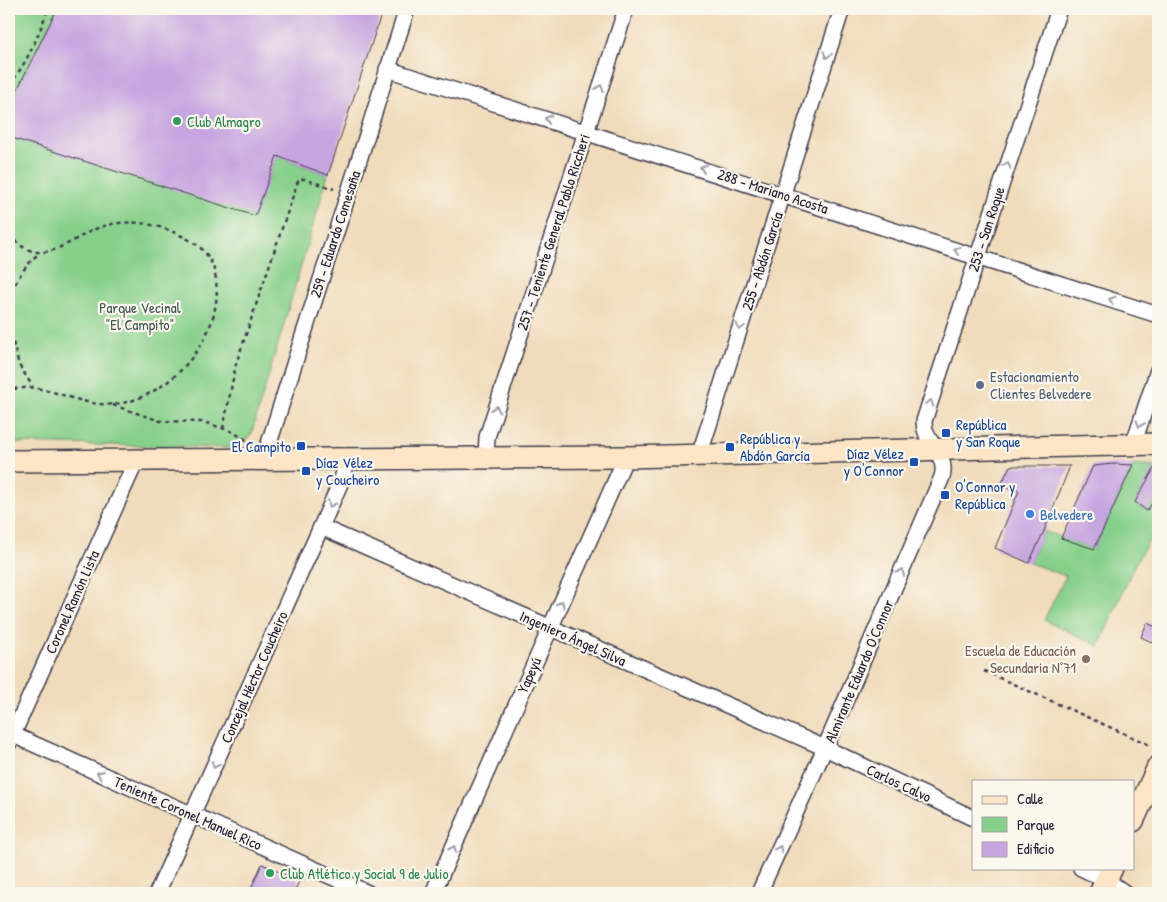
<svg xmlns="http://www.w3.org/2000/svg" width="1167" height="902" viewBox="0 0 1167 902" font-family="'Patrick Hand',sans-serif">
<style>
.green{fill:#87d08b;stroke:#547963}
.building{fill:#c7a5e0}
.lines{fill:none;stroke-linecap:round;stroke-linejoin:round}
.minor-casing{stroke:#413e4e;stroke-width:18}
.secondary-casing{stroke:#413e4e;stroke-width:24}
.path{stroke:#413e4e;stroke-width:2.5;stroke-dasharray:4 4;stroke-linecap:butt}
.minor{stroke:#fff;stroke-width:15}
.secondary{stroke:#fde5c5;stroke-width:21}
.oneway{stroke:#9c9ca7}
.leisure-dot{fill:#2e9e5b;stroke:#fbf7ec;stroke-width:2}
.service-dot{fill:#5c6f8a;stroke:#fbf7ec;stroke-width:2}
.transit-dot{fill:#1a4fb4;stroke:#fbf7ec;stroke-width:2}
.shop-dot{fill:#3f7fe0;stroke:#fbf7ec;stroke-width:2}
.education-dot{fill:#8d6e63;stroke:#fbf7ec;stroke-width:2}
.labels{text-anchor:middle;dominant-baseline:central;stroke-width:4.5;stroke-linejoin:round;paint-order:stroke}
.leisure-label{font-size:15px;fill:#27864d;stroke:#fbf7ec;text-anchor:start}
.street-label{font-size:15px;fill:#22223b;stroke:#fbf7ec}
.park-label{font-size:15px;fill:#405653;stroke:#fbf7ec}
.service-label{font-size:15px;fill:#4e5e75;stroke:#fbf7ec;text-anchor:start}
.transit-label{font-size:15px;fill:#164399;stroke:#fbf7ec;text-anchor:start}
.shop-label{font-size:15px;fill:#366cbe;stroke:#fbf7ec;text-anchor:start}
.education-label{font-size:15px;fill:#785e54;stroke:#fbf7ec;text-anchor:end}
</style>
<rect width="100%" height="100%" fill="#fbf7ec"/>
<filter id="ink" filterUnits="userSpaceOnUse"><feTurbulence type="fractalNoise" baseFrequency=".02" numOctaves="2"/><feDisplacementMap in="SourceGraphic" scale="10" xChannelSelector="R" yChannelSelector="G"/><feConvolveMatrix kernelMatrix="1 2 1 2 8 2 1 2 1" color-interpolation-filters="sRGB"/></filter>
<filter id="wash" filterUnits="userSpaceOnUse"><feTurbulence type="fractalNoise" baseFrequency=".0096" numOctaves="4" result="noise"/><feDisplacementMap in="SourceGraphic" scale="20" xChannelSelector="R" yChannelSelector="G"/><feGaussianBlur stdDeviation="1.12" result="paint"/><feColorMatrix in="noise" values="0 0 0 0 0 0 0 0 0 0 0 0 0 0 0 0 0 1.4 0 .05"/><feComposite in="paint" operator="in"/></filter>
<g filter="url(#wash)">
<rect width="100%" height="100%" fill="#f0dbba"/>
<g class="green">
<path d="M9 9H57L9 106Z"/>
<path d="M9 137 255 215 277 156 328 175 251 435 236 448 9 443Z"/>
<path d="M1133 465 1155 467 1135 502 1147 511 1158 493V525L1135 564 1099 646 1044 620 1066 576 1029 563 1044 531 1094 549Z"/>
</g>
<g id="blocks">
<g class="building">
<path d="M57 9H383L328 175 277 156 255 216 9 137V106Z"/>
<path d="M1113 464 1133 465 1094 549 1061 538 1093 466Z"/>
<path d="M1010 466H1070L1044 531 1029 563 995 548 1019 491 1001 485Z"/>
<path d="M1155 467H1158V493L1147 511 1135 502Z"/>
<path d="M1158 621V645L1141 637 1147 623 1156 627Z"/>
<path d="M262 864 299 881 294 893H249Z"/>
</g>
</g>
</g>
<g filter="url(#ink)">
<use href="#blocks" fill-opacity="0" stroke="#413e4e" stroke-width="1"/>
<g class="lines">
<g class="minor-casing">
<g id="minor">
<path d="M387 69 1158 315"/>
<path d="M1133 445 1158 370"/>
<path d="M699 456 842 9"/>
<path d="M486 457 487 437 626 9"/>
<path d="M264 459 407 9"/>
<path d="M321 527 825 748 973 818"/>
<path d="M9 733 368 893"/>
<path d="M9 743 136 461"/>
<path d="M1081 868 1106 880 1125 893"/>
<path d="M157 893 321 527 342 479 348 459"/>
<path d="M433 893 626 457"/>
<path d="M759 893 825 748 942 477C949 454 923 443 924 421L1059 9"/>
</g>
</g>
<g class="secondary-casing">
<g id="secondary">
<path d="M9 461 626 457 1158 444"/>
<path d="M1133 821 1158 767"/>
<path d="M1100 893 1112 868"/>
</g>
</g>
<g class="path">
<path d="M9 85C28 62 38 36 48 9"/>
<path d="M9 235C14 240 20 246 27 249 52 262 80 232 104 226 134 217 168 226 194 243 208 252 214 264 216 280 223 334 177 389 127 402 93 411 67 393 35 388 27 387 17 389 9 389"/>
<path d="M9 307C12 284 22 269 39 253"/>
<path d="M9 327 19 365 33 387"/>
<path d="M113 405 160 421 203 422 231 431 248 441"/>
<path d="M223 429 236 364 297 184 299 179H304L334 189"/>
<path d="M984 671 1152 746"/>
</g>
<use href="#minor" class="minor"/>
<use href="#secondary" class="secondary"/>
</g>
<defs><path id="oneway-chevron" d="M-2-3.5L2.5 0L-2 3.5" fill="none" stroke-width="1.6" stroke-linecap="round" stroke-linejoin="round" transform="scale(1.25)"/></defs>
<g class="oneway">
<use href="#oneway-chevron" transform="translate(827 55) rotate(108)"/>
<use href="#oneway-chevron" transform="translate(600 88) rotate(-72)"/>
<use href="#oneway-chevron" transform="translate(548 119) rotate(-163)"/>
<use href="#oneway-chevron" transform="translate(1007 165) rotate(-72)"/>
<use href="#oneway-chevron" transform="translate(703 168) rotate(-162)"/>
<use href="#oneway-chevron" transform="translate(957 250) rotate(-162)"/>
<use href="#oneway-chevron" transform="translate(1112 300) rotate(-162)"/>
<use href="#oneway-chevron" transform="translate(740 327) rotate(108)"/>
<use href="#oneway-chevron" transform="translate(930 403) rotate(-72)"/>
<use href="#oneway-chevron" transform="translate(496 409) rotate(-72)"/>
<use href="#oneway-chevron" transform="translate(1140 424) rotate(109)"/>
<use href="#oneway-chevron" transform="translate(331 504) rotate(114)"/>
<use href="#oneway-chevron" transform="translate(901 572) rotate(-67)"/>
<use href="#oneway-chevron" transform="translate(561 604) rotate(-66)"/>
<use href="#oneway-chevron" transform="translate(215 765) rotate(114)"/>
<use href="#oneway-chevron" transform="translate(100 774) rotate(-156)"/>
<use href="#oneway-chevron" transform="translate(453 849) rotate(-66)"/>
<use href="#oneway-chevron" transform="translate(779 849) rotate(-65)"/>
</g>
</g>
<g class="leisure-dot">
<circle cx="177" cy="121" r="5"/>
<circle cx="270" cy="873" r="5"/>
</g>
<circle class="service-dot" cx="980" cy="385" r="5"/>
<g class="transit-dot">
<rect x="941" y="428" width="10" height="10" rx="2.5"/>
<rect x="296" y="441" width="10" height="10" rx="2.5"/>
<rect x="725" y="442" width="10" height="10" rx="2.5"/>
<rect x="909" y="457" width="10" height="10" rx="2.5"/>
<rect x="301" y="466" width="10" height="10" rx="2.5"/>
<rect x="940" y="490" width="10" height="10" rx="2.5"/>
</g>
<circle class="shop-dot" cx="1030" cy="514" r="5"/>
<circle class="education-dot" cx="1086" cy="659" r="5"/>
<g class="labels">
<g class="leisure-label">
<text x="187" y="121">Club Almagro</text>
<text x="280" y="873">Club Atlético y Social 9 de Julio</text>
</g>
<g class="street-label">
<text transform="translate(773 191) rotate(18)">288 - Mariano Acosta</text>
<text transform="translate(986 229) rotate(-72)">253 - San Roque</text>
<text transform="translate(553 232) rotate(-72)">257 - Teniente General Pablo Riccheri</text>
<text transform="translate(335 234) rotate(-72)">259 - Eduardo Comesaña</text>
<text transform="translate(762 261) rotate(-72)">255 - Abdón García</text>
<text transform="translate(72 602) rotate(-66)">Coronel Ramón Lista</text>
<text transform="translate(573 638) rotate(24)">Ingeniero Ángel Silva</text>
<text transform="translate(859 671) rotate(-67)">Almirante Eduardo O'Connor</text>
<text transform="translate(529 675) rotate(-66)">Yapeyú</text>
<text transform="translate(254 677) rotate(-66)">Concejal Héctor Coucheiro</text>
<text transform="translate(899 783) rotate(25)">Carlos Calvo</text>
<text transform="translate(188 813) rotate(24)">Teniente Coronel Manuel Rico</text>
</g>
<g class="park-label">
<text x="140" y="307">Parque Vecinal<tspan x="140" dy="17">"El Campito"</tspan></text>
</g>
<g class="service-label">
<text x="990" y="376">Estacionamiento<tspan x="990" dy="17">Clientes Belvedere</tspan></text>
</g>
<g class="transit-label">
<text x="956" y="424">República<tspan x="956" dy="17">y San Roque</tspan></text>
<text x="740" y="438">República y<tspan x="740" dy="17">Abdón García</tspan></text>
<text x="291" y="446" text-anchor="end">El Campito</text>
<text x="904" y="453" text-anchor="end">Díaz Vélez<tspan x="904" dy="17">y O'Connor</tspan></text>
<text x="316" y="462">Díaz Vélez<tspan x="316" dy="17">y Coucheiro</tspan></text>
<text x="955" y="486">O'Connor y<tspan x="955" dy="17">República</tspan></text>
</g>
<g class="shop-label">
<text x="1040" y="514">Belvedere</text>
</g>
<g class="education-label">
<text x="1076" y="650">Escuela de Educación<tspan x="1076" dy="17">Secundaria N°71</tspan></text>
</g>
</g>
<rect width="1167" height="902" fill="none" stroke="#fbf7ec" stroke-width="30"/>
<rect x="972" y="780" width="162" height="90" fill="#fbf7ec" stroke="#a4a2a5"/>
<rect x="982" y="796" width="25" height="8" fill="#fde5c5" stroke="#a4a2a5"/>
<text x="1017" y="804" font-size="15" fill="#22223b">Calle</text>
<rect x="982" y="817" width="25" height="15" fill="#87d08b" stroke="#a4a2a5"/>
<text x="1017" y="830" font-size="15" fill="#22223b">Parque</text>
<rect x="982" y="842" width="25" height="15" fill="#c7a5e0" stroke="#a4a2a5"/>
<text x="1017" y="854" font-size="15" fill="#22223b">Edificio</text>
</svg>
